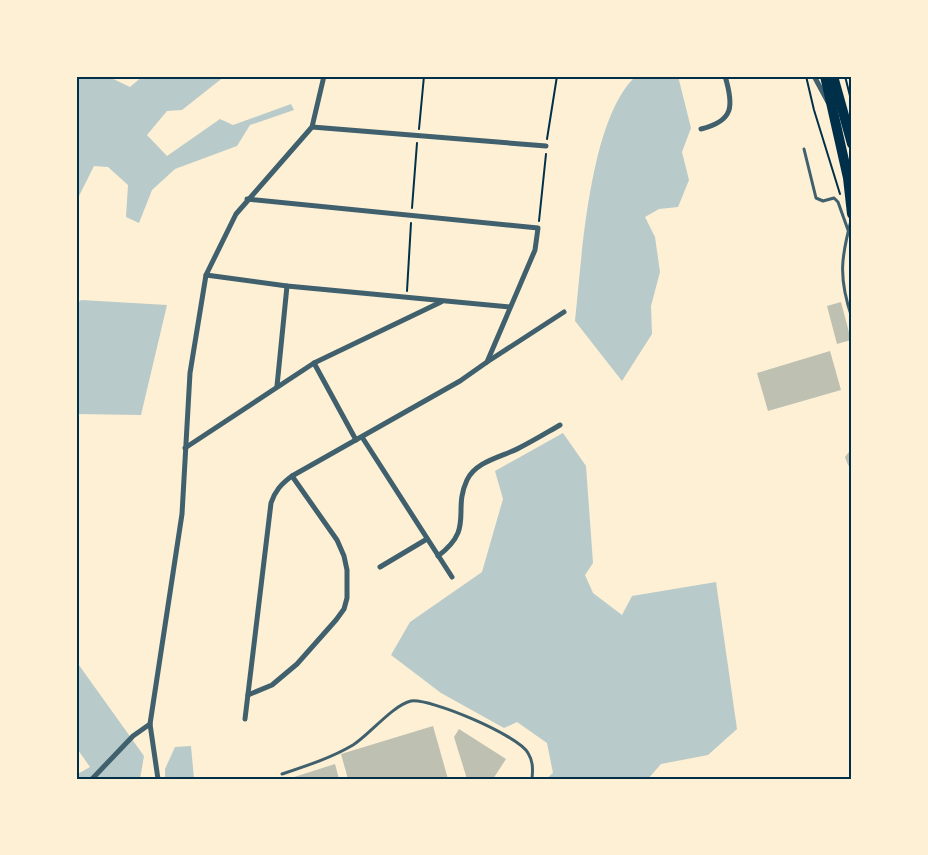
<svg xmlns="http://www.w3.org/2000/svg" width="928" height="855" viewBox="0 0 928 855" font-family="Helvetica,sans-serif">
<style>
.green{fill:#b9caca}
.building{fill:#bec0b2}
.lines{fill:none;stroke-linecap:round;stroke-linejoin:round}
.path{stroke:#003049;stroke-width:2}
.service{stroke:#3f606c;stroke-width:3}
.minor{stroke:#3f606c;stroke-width:5}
.motorway{stroke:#003049;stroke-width:10}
.neatline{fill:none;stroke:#003049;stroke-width:2}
</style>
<rect width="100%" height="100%" fill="#fdf0d5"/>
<g class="green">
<path d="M76 76H107L130 87 143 76H225L182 110 167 111 147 135 167 156 220 119 233 125 291 104 294 110 250 125 237 146 175 169 152 190 139 223 126 217 128 185 108 167 94 166 76 202Z"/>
<path d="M636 76H678L691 128 682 152 689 180 678 207 659 209 645 217 655 237 660 272 651 306 652 334 622 381 575 321C582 257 589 119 636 76Z"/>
<path d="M81 300 167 305 141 415 76 414V305Z"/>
<path d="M563 433 586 466 593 563 585 575 593 593 622 615 632 596 716 582 737 729 708 755 661 764 648 779H546L553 773 547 743 517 722 504 728 441 693 391 655 410 622 482 572 503 499 495 471Z"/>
<path d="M76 661 144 756 140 779H76V775L90 767 76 747Z"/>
<path d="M191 746 194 779H165V769L175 747Z"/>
</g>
<g class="building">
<path d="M841 302 851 340 837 344 827 306Z"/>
<path d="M830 351 841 390 768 411 757 373Z"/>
<path d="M852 448V469L848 465 845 457Z"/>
<path d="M433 726 448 779H348L341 754Z"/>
<path d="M459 729 506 759 493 779H467L454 737Z"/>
<path d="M335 764 339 779H291V778Z"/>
</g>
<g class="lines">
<g class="path">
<path d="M806 76 814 110 840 194"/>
<path d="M845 76 852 104"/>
<path d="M419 129 424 76"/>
<path d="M547 139 557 76"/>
<path d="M412 208 417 143"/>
<path d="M539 221 546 154"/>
<path d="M407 291 411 223"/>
</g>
<g class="service">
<path d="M804 149 816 198 823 201 834 198 838 202 848 230"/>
<path d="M852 217C841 257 838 277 852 318"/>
<path d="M851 426 852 425"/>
<path d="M282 774C306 766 331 758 353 745 369 735 393 705 411 701 430 698 518 735 528 753 533 761 533 769 532 779"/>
</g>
<g class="minor">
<path d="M814 76 828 102"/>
<path d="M312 127 546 146"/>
<path d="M701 129C734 121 734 106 725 76"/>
<path d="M206 275 287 286 510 307"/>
<path d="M487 362 564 312"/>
<path d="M314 363 356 440"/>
<path d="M277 386 287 286"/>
<path d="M362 437 452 577"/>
<path d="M185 448 314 363 441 302"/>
<path d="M438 556C475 528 452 512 467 480 476 461 502 457 519 448 533 441 546 433 560 425"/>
<path d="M380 567 427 539"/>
<path d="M248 695 272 685 297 664 336 620 344 609 347 598V570L344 556 337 540 292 476"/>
<path d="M245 719 271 503C275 491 281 484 292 476L460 381 487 362 535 250 538 228 247 199"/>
<path d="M92 779 133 736 150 724"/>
<path d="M158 779 150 724 182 514 190 373 206 275 236 214 312 127 324 76"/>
</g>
<g class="motorway">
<path d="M825 76 848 178 852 214"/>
<path d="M833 76 852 144"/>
</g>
</g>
<rect width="928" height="855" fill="none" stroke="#fdf0d5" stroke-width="155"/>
<rect x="78" y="78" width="772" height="700" class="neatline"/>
</svg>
